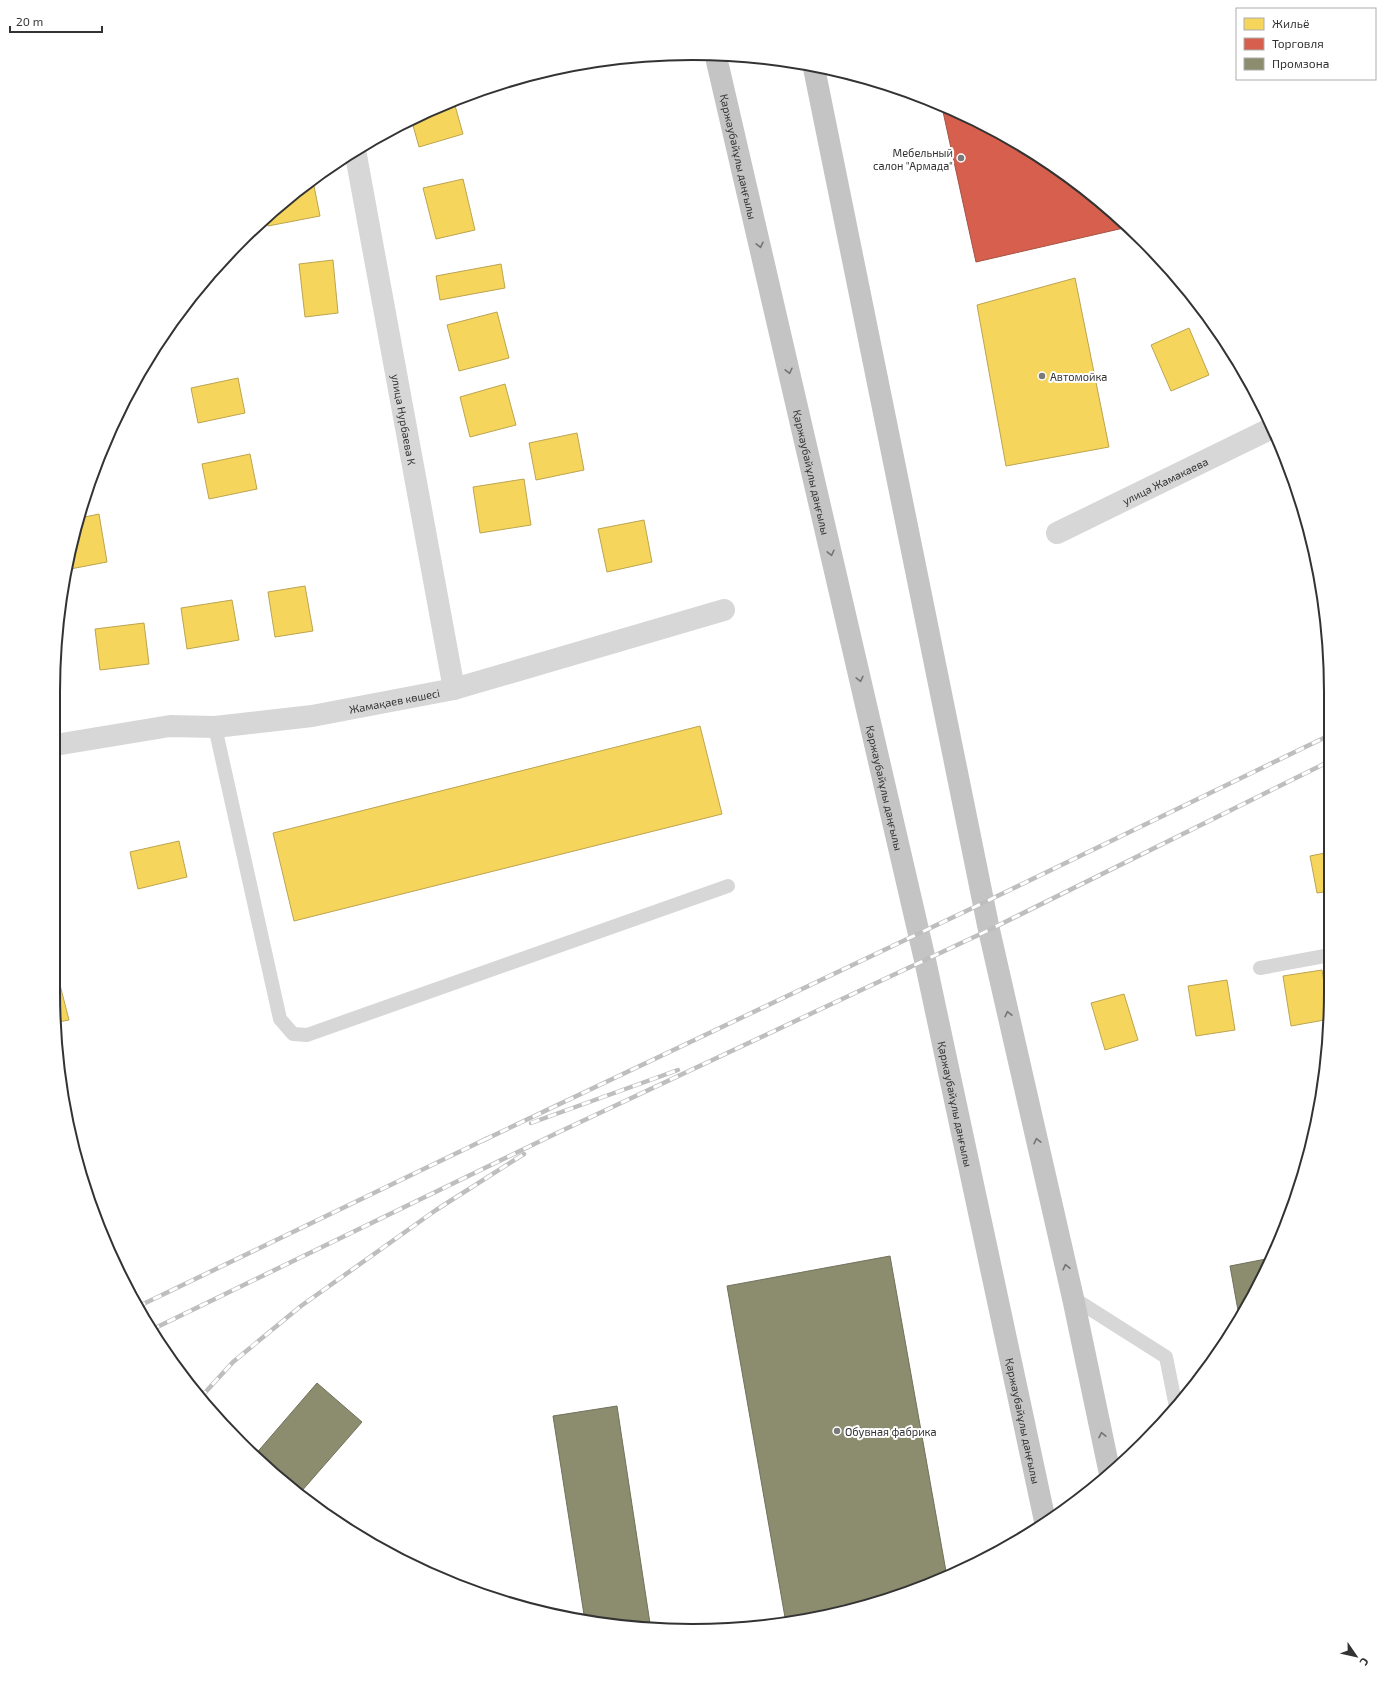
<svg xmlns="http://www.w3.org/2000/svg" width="1384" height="1684" viewBox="0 0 1384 1684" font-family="'Exo 2',sans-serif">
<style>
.homes{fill:#f6d55c;stroke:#bca450}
.shops{fill:#d6604d;stroke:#a55245}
.industry{fill:#8c8c6e;stroke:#71715c}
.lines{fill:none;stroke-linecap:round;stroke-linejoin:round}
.lane{stroke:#d7d7d7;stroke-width:14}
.street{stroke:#d7d7d7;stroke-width:22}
.highway{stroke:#c4c4c4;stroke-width:22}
.rail-casing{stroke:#bebebe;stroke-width:4.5}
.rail{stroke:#fff;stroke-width:3;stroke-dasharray:9;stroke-linecap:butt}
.oneway{stroke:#747474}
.poi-dot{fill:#7a7a7a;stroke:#fff;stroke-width:1.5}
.labels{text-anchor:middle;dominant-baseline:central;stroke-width:4;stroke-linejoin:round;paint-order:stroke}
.poi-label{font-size:11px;fill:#333;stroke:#fff;text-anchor:start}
.street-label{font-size:11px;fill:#333;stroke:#fff}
.rim{fill:none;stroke:#333;stroke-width:2}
</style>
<rect width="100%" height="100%" fill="#fff"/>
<g class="homes">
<path d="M454 102 463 134 419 147 411 118Z"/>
<path d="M463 179 475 230 436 239 423 188Z"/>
<path d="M313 181 320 216 268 226 266 219Z"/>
<path d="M333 260 338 313 305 317 299 264Z"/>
<path d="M501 264 505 288 440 300 436 276Z"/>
<path d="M1075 278 1109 447 1006 466 977 305Z"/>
<path d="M497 312 509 358 459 371 447 325Z"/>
<path d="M1189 328 1209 375 1171 391 1151 345Z"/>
<path d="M238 378 245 413 198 423 191 388Z"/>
<path d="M505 384 516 425 470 437 460 397Z"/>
<path d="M577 433 584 470 536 480 529 443Z"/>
<path d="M250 454 257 489 209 499 202 464Z"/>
<path d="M524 479 531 525 480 533 473 487Z"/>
<path d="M99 514 107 562 65 570 80 518Z"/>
<path d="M644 520 652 562 607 572 598 529Z"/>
<path d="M305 586 313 631 275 637 268 592Z"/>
<path d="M232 600 239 640 187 649 181 608Z"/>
<path d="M144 623 149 664 100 670 95 629Z"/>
<path d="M700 726 722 814 294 921 273 833Z"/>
<path d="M179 841 187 877 138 889 130 852Z"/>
<path d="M1330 852V891L1317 893 1310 856Z"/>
<path d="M1322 970 1330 1019 1291 1026 1283 976Z"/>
<path d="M58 977 69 1020 58 1022Z"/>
<path d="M1227 980 1235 1030 1196 1036 1188 986Z"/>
<path d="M1124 994 1138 1040 1105 1050 1091 1003Z"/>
</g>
<path class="shops" d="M942 107 1012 139 1113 212 1128 227 976 262Z"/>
<g class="industry">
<path d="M890 1256 947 1577 897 1597 817 1619 786 1623 727 1286Z"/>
<path d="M1271 1258 1265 1275 1239 1316 1230 1266Z"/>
<path d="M317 1383 362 1422 300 1493 254 1456Z"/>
<path d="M617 1406 651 1630 585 1621 553 1416Z"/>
</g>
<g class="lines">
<g class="lane">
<path d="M215 727 280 1019 293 1034 307 1035 728 886"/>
<path d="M1260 968 1330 955"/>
<path d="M1073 1298 1166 1357 1176 1407"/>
</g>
<g class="street">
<path id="s1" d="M355 150 454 689"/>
<path id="s2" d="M1057 533 1272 428"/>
<path id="s3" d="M55 745 170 726 215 727 312 716 454 689 724 610"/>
</g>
<g class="highway">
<path id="s4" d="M716 57 925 960 1045 1521"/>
<path d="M814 68 989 930 1073 1298 1110 1474"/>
</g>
<g class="rail-casing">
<g id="rail">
<path d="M531 1123 678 1070"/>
<path d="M484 1140 983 903 1330 735"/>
<path d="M137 1307 488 1138"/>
<path d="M151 1330 557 1133 989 930 1330 761"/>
<path d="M200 1398 233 1362 301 1306 436 1210 524 1154"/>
</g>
</g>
<use href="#rail" class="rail"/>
</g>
<defs><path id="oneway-chevron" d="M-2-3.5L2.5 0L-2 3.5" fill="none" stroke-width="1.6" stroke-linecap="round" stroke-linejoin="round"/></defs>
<g class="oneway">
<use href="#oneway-chevron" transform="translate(760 245) rotate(77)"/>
<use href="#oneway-chevron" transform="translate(789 371) rotate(77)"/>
<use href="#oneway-chevron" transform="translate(831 553) rotate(77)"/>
<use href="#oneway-chevron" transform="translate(860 679) rotate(77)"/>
<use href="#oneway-chevron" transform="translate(1008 1014) rotate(-103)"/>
<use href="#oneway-chevron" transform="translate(1037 1141) rotate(-103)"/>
<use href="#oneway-chevron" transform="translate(1066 1267) rotate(-103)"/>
<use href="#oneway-chevron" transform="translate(1102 1435) rotate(-102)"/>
</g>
<g class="poi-dot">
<circle cx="961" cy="158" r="4"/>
<circle cx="1042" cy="376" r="4"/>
<circle cx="837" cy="1431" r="4"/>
</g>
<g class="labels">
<g class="poi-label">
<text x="953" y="152" text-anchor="end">Мебельный<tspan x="953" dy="13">салон "Армада"</tspan></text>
<text x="1050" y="376">Автомойка</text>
<text x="845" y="1431">Обувная фабрика</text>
</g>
<g class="street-label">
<text stroke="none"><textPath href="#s4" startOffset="102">Қаржаубайұлы даңғылы</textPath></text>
<text stroke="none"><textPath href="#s1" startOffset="274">улица Нурбаева К</textPath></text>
<text stroke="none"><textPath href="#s4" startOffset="426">Қаржаубайұлы даңғылы</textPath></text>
<text stroke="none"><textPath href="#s2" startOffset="120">улица Жамакаева</textPath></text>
<text stroke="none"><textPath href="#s3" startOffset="343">Жамақаев көшесі</textPath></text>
<text stroke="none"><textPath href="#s4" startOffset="750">Қаржаубайұлы даңғылы</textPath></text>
<text stroke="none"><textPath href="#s4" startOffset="1074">Қаржаубайұлы даңғылы</textPath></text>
<text stroke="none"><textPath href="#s4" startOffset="1398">Қаржаубайұлы даңғылы</textPath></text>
</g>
</g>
<path d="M0 0H1384V1684H0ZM692 60H692A632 632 0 0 1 1324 692V992A632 632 0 0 1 692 1624H692A632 632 0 0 1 60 992V692A632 632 0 0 1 692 60Z" fill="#fff" fill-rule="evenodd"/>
<path class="rim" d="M692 60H692A632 632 0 0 1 1324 692V992A632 632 0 0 1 692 1624H692A632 632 0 0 1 60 992V692A632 632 0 0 1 692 60Z"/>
<rect x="1236" y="8" width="140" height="72" fill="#ffffff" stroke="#adadad"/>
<rect x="1244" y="18" width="20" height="12" fill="#f6d55c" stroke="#adadad"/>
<text x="1272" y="28" font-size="12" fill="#333333">Жильё</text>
<rect x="1244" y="38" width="20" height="12" fill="#d6604d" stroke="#adadad"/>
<text x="1272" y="48" font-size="12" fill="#333333">Торговля</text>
<rect x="1244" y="58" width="20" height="12" fill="#8c8c6e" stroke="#adadad"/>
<text x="1272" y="68" font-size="12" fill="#333333">Промзона</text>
<g transform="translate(1356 1656) rotate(124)" stroke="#ffffff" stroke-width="3" paint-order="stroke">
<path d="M0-3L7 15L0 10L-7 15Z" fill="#333333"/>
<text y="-6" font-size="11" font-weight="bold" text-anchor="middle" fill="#333333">С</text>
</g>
<path d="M10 26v6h92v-6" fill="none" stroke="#333333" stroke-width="2"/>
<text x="16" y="26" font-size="12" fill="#333333" stroke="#ffffff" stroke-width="3" paint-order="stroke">20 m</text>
</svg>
